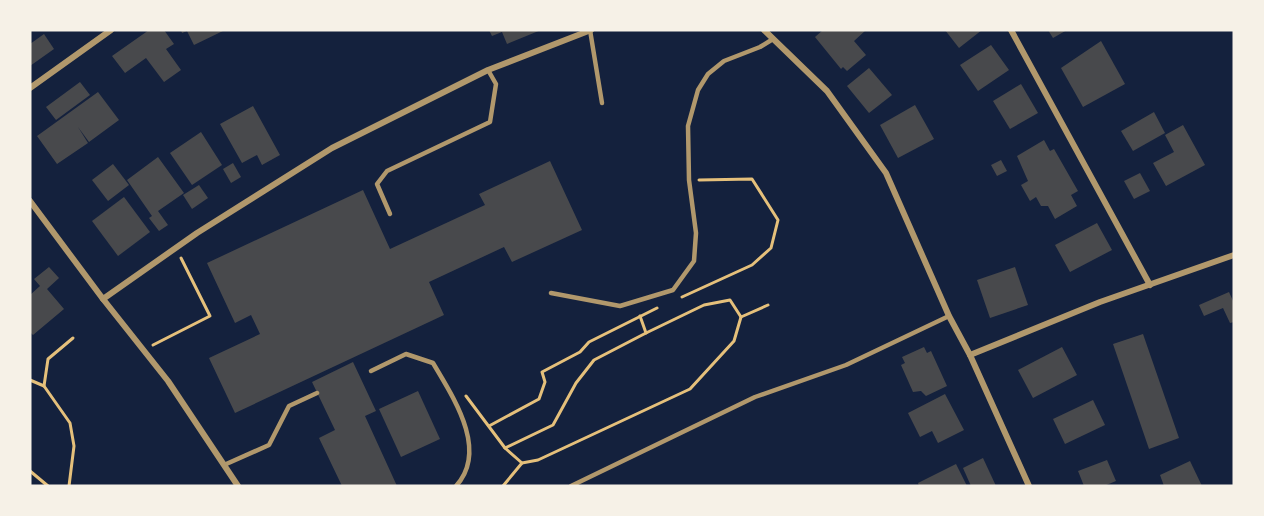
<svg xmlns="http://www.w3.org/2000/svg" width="1264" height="516" viewBox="0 0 1264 516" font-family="'PT Sans Narrow',sans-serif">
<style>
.building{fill:#48494c}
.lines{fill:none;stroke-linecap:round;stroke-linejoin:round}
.path{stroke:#e5c07b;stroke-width:3}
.service{stroke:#b1986c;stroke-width:4.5}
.minor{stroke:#b1986c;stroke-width:6}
</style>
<rect width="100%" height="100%" fill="#14213d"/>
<g class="building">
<path d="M149 30H164L174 44 166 49 181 70 164 82 146 58 125 73 112 56Z"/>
<path d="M181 30H225L194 45 187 31 182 33Z"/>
<path d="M489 30H541L507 44 502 32 492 36Z"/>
<path d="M823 30H866L854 41 866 55 847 71 843 67 841 69 815 37Z"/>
<path d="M945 30H982L959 48Z"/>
<path d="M1048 30H1067L1053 38Z"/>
<path d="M44 34 54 49 30 66V44Z"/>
<path d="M1101 41 1125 84 1083 107 1061 68Z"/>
<path d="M991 45 1009 70 978 91 960 65Z"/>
<path d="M869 68 892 95 869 113 847 86Z"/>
<path d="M80 82 90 95 56 120 46 107Z"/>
<path d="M1021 84 1038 113 1010 129 993 101Z"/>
<path d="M98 92 119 120 89 142 78 127 88 143 57 164 37 136Z"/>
<path d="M915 105 934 139 898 158 880 125Z"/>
<path d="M253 106 280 155 262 165 257 155 242 163 220 124Z"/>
<path d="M1154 112 1165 133 1133 151 1121 131Z"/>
<path d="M1183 125 1205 165 1166 186 1153 163 1174 152 1165 135Z"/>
<path d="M201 132 222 165 192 185 170 153Z"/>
<path d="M1044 140 1050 151 1054 149 1078 191 1071 195 1077 206 1055 219 1048 206H1041L1036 197 1030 201 1021 185 1028 181 1017 156Z"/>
<path d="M158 157 184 193 158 211 168 225 159 231 149 218 152 216 127 180Z"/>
<path d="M1001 160 1007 171 997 176 991 165Z"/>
<path d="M550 161 582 230 512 262 504 247 429 282 444 315 235 413 209 358 260 334 251 315 235 323 207 263 363 190 390 249 485 205 479 194Z"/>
<path d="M233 163 241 177 231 183 223 169Z"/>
<path d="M113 164 129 185 108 201 92 180Z"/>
<path d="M1140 173 1150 191 1134 199 1124 181Z"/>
<path d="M199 185 208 198 192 209 183 195Z"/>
<path d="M124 197 150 232 118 256 92 221Z"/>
<path d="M1097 223 1112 250 1070 272 1055 245Z"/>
<path d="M49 267 59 278 47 289 64 309 33 335 30 332V295L40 286 34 279Z"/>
<path d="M1015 267 1028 305 990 318 977 280Z"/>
<path d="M1229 292 1234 303V322L1230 323 1223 308 1204 316 1199 305Z"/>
<path d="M1143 334 1179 438 1149 449 1113 344Z"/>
<path d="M924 347 927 353 931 351 947 386 926 396 921 391 913 392 901 365 905 363 902 357Z"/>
<path d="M1062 347 1077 375 1033 398 1018 370Z"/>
<path d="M353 362 376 411 365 416 397 486H342L319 438 335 430 312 382Z"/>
<path d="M418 391 440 439 401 457 379 409Z"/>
<path d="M945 394 964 430 938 443 932 431 920 437 908 413Z"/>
<path d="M1093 400 1105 425 1065 444 1053 419Z"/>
<path d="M983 458 996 486H971L963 468Z"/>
<path d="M1107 460 1116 481 1104 486H1084L1078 471Z"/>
<path d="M1190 461 1202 486H1164L1160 475Z"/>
<path d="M956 464 967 486H919L918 483Z"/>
</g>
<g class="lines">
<g class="path">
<path d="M682 297 752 265 771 248 778 220 752 179 699 180"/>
<path d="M640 316 646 333 704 305 730 300 741 317 768 305"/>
<path d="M153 345 210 316 181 258"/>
<path d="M30 380 44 386"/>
<path d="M466 396 505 448 522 463 503 486"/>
<path d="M489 426 539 399 545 382 542 372 580 352 589 342 657 308"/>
<path d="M505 448 553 425 576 383 594 360 646 333"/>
<path d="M522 463 538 460 690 389 734 341 741 317"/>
<path d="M30 471 48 486"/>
<path d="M69 486 74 446 70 423 44 386 48 359 73 338"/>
</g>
<g class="service">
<path d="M590 30 602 103"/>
<path d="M390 214 377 184 387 171 490 122 496 84 488 70"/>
<path d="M551 293 620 306 673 290 694 261 696 233 689 180 688 126 698 90 708 74 724 61 760 47 773 39"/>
<path d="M371 371 406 354 433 363C453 397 489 450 456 486"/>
<path d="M224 465 269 445 289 406 317 393"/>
<path d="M571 486 755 397 846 365 949 316"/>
</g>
<g class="minor">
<path d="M764 30 827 91 886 173 949 316 970 355 1029 486"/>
<path d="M1011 30 1150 285"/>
<path d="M30 88 111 30"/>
<path d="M30 201 103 299 197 233 332 148 488 70 591 30"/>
<path d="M103 299 168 381 238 486"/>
<path d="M970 355 1100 302 1234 255"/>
</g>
</g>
<rect width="1264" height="516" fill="none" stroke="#f6f1e7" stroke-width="63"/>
</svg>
